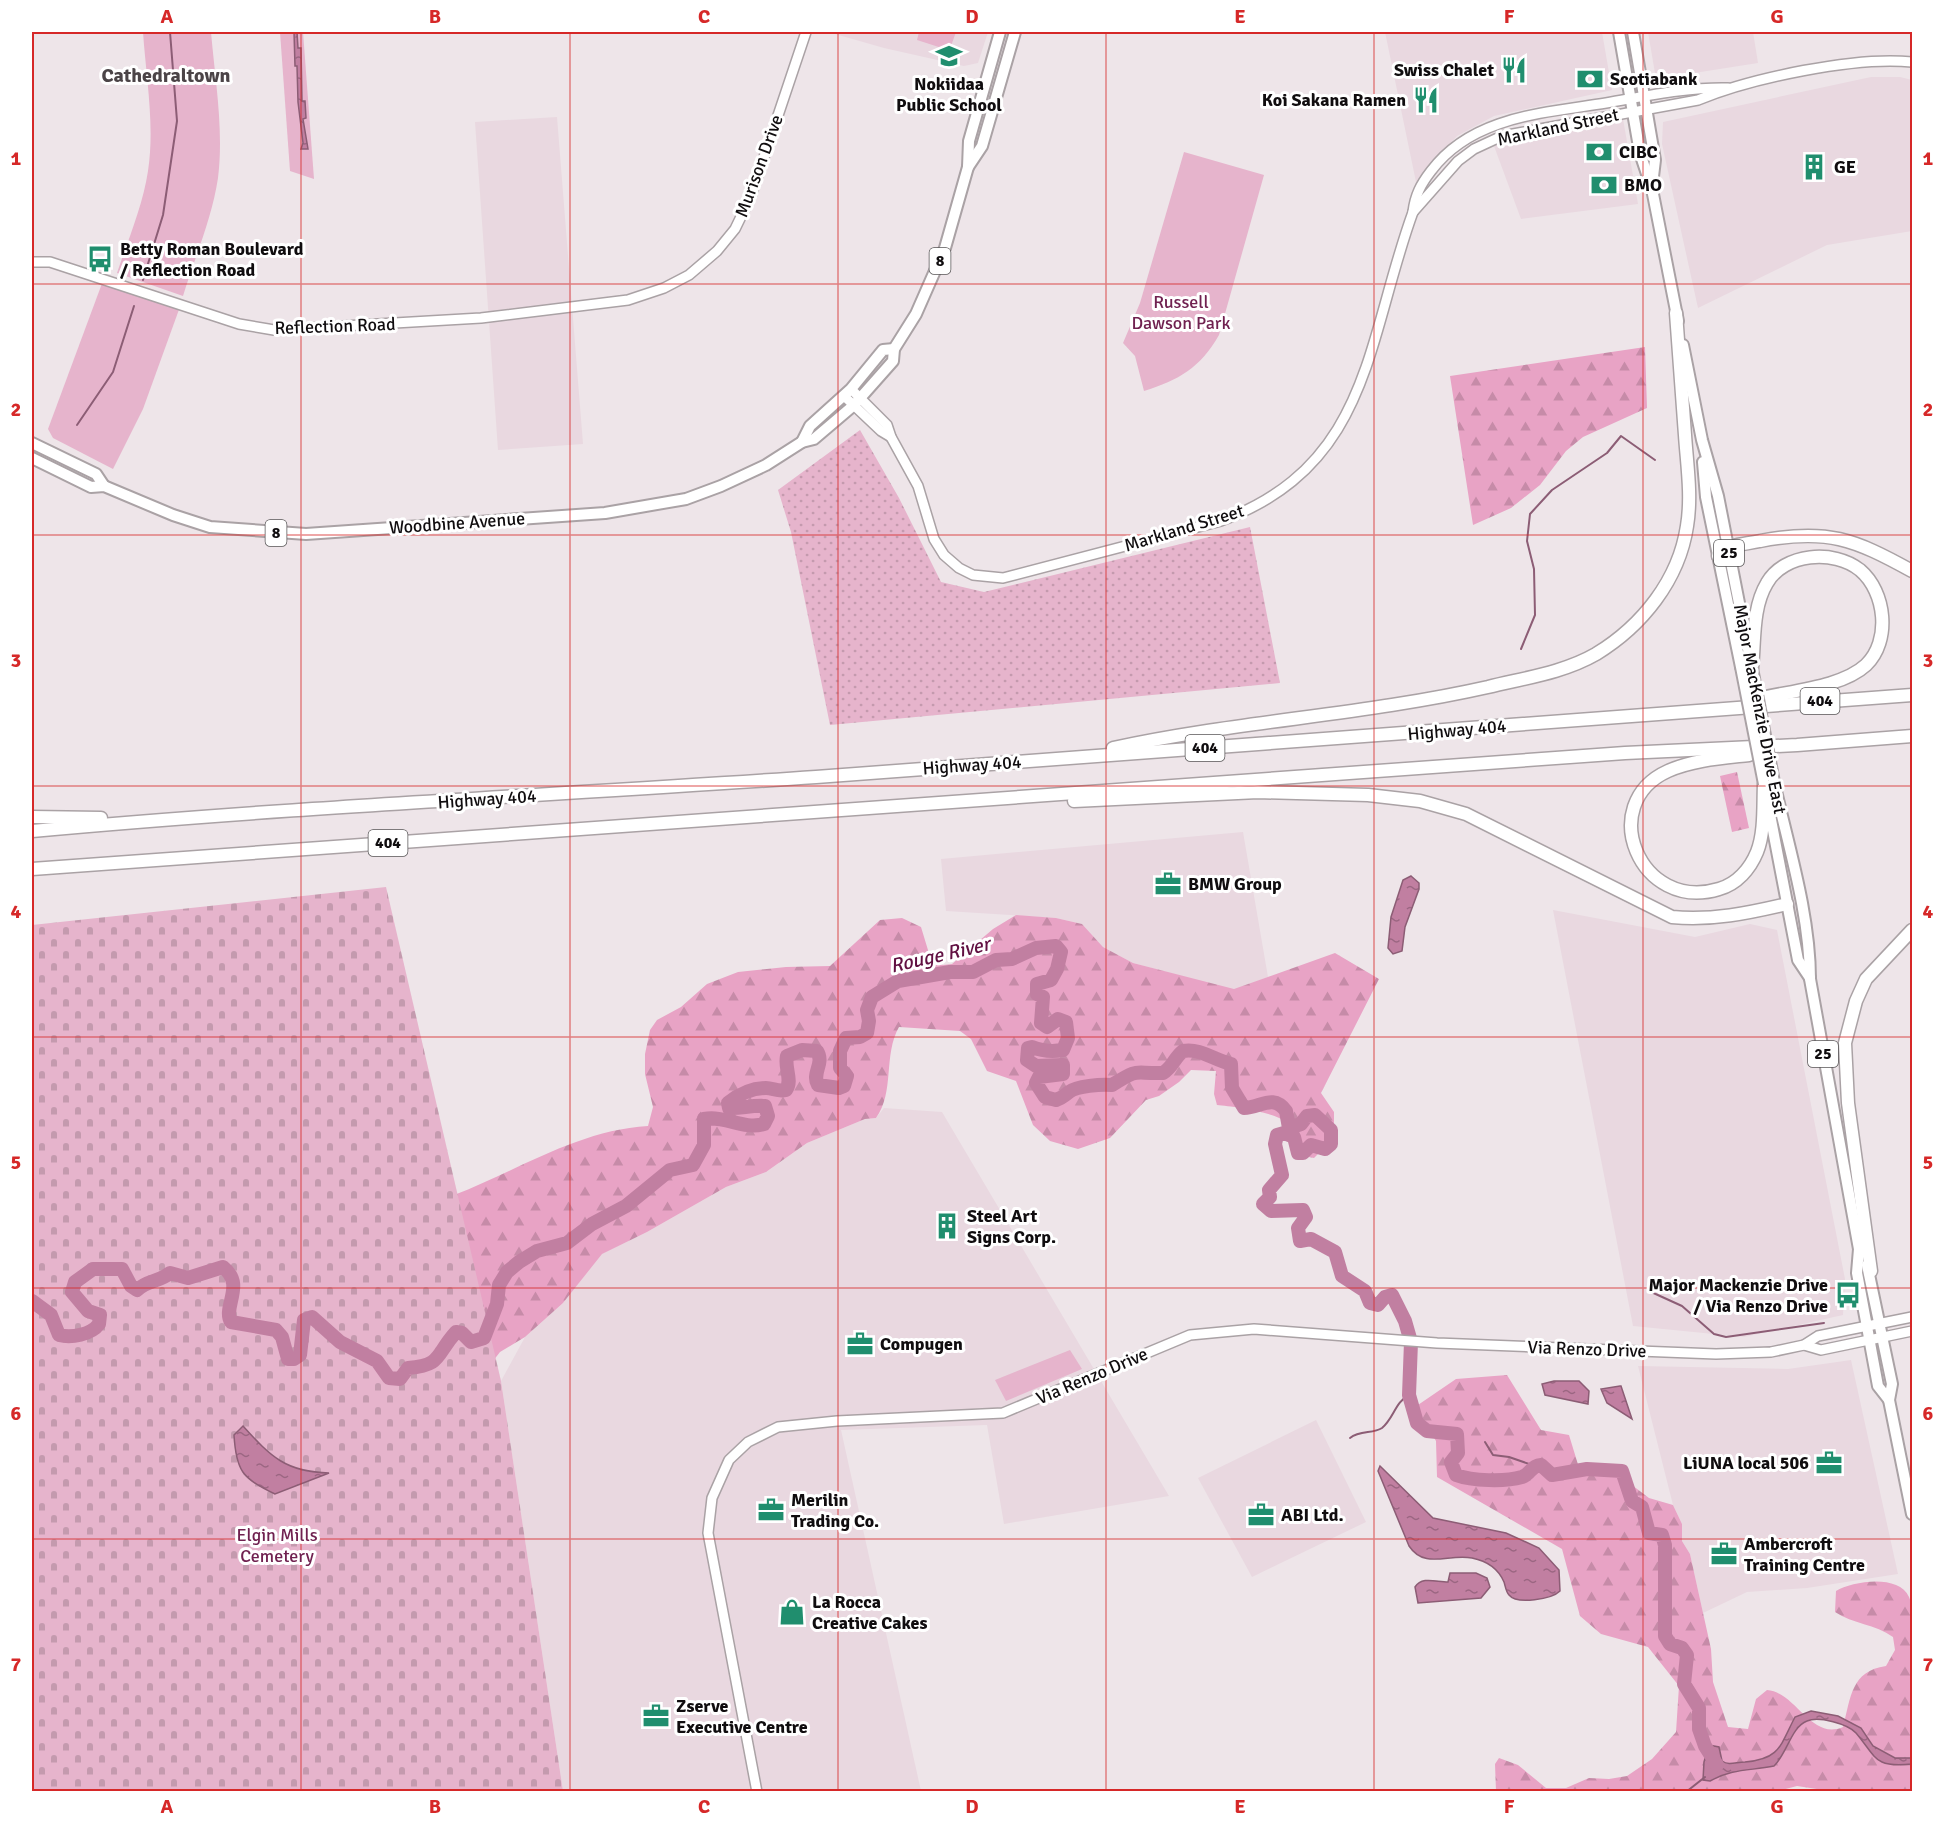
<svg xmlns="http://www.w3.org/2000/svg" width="1944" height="1823" viewBox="0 0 1944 1823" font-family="Signika,sans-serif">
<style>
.built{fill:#e9d8e0}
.grass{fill:url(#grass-dots)}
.forest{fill:url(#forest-firs)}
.cemetery{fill:url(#cemetery-stones)}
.green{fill:#e6b4cc}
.water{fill:url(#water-ripples);stroke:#8c5d75;stroke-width:1.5}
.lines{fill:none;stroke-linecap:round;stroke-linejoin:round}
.stream{stroke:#8c5d75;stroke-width:2}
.river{stroke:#c17fa1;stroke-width:14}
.tertiary-casing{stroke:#aaa2a5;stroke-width:12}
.primary-casing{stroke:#aaa2a5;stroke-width:14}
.motorway-casing{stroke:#aaa2a5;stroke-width:15}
.tertiary{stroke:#fff;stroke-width:9}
.primary{stroke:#fff;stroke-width:10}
.motorway{stroke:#fff;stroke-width:12}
.primary-bridge-casing{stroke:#aaa2a5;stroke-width:14;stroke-linecap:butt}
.primary-bridge{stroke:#fff;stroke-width:10}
.grid{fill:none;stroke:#d62828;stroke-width:1.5;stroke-opacity:0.55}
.labels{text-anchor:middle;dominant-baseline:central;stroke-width:6;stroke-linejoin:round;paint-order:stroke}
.shield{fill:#fff;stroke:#585657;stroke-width:1.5}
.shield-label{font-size:16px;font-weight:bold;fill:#100d0f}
.poi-label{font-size:18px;font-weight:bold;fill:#100d0f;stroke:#fff;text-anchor:start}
.street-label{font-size:18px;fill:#100d0f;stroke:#fff}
.park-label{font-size:18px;fill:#702150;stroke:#fff}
.neighbourhood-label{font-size:20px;font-weight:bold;fill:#4b4447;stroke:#fff}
.water-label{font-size:20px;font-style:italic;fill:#611042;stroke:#fff}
.neatline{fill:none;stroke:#d62828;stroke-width:2}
.grid-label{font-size:20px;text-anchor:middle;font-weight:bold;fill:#d62828}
</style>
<defs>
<pattern id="grass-dots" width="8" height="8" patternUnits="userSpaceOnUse" patternTransform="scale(1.5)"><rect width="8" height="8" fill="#e6b4cc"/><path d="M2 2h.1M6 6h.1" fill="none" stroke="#c49aae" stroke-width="1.8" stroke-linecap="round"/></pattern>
<pattern id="forest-firs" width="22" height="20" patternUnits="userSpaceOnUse" patternTransform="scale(1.5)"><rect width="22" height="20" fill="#e8a3c5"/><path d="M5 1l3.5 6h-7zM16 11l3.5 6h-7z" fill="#c68ba8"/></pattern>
<pattern id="cemetery-stones" width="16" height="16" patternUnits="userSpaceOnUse" patternTransform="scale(1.5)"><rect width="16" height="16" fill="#e6b4cc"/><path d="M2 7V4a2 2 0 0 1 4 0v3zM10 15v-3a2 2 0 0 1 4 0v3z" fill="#c49aae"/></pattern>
<pattern id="water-ripples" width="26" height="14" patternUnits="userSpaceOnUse" patternTransform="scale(1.5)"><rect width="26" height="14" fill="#c17fa1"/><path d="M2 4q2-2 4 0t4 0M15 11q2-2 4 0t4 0" fill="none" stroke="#9b6682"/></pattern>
</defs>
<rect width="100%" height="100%" fill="#eee5e9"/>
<g class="built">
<path d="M828 32H988L978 63 964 66 884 48Z"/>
<path d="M1385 32H1602L1612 90 1494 116 1457 136 1416 182Z"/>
<path d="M1648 32H1753L1758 63 1656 79Z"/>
<path d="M1871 77H1900L1912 80V231L1827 245 1698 308 1662 144 1663 122Z"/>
<path d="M557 117 583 444 498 450 475 122Z"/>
<path d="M1617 117 1623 119 1638 204 1521 219 1494 146 1517 138Z"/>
<path d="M1243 832 1268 977 1234 990 1133 963 1103 947 1082 924 1056 918 946 911 941 859Z"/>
<path d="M1553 910 1695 937 1750 924 1777 930 1845 1279 1843 1315 1744 1337 1633 1326Z"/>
<path d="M884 1108 942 1112 1169 1496 1004 1524 987 1425 841 1430 921 1791H563L501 1381 525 1337 563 1303 601 1254 647 1232 726 1187 766 1172 807 1143 865 1119 876 1118Z"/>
<path d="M1851 1360 1898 1574 1807 1588 1747 1592 1703 1613 1690 1554 1682 1541V1524L1673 1505 1638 1366 1788 1369Z"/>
<path d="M1316 1420 1366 1522 1252 1577 1198 1478Z"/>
</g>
<path class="grass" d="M860 430 899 498 941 582 984 592 1250 527 1280 683 830 725 791 532 778 490Z"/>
<g class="forest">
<path d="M1645 347 1647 408 1583 437 1566 451 1540 485 1511 508 1473 525 1450 376Z"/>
<path d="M1737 772 1749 828 1732 832 1720 776Z"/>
<path d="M1016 915 1056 918 1082 924 1103 947 1133 963 1234 989 1335 953 1379 979 1321 1093 1334 1112V1138L1314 1158 1298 1155C1293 1146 1296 1141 1294 1132 1289 1112 1235 1107 1217 1105L1214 1094 1216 1071 1191 1070 1179 1082 1159 1096 1146 1100 1110 1138 1078 1149 1050 1141 1033 1125 1016 1081 987 1071 971 1039 960 1031 899 1027C883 1055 895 1092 876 1118L865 1119 807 1143 766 1172 726 1187 647 1232 602 1254 563 1303 525 1337 500 1352 486 1370 454 1195C517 1171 578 1130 648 1126L653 1107 645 1074V1054L650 1030 657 1020 681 1007 707 984 738 972 786 967 830 966 880 920 902 918 921 927 931 960 943 965 952 964 993 929Z"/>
<path d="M1507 1375 1541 1430 1569 1435 1580 1471 1616 1473 1649 1498 1673 1505 1682 1524V1541L1690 1554 1711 1649 1713 1682 1728 1727 1748 1729 1756 1699 1767 1690C1796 1692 1811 1741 1843 1727 1851 1697 1851 1671 1886 1666L1895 1650 1893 1637C1875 1624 1853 1624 1835 1612L1836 1591C1853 1581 1899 1574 1909 1597 1912 1603 1912 1614 1912 1621V1791H1830L1797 1786 1774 1792 1496 1791 1495 1764 1499 1758 1518 1765 1546 1788H1566L1589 1778 1609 1779 1627 1776 1652 1759 1676 1732 1679 1686 1648 1647 1601 1634 1580 1616 1562 1549 1437 1477 1436 1441 1415 1407 1456 1379Z"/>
</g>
<path class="cemetery" d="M386 887 501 1381 563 1791H32V925Z"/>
<g class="green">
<path d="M143 32H211C215 79 224 130 218 178 212 218 195 257 183 296L117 273C128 240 143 205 148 171 155 126 146 77 143 32Z"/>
<path d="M280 32H303L314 179 290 171Z"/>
<path d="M919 32H956L951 46 947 44 945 49 917 40Z"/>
<path d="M1184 152 1264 175 1219 335C1200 368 1179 380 1144 391L1135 356 1123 343 1140 303Z"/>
<path d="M104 278 181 304 143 409 113 469 53 438 48 429Z"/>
<path d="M1070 1350 1082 1369 1006 1401 995 1380Z"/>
</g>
<g class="water">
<path d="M294 32H297L298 48H301L302 101H305L306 118 303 119 308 149H301L303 143 298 102 297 66H295Z"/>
<path d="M1411 876 1419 883V889L1405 927 1402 951 1393 954 1388 948 1391 917 1403 880Z"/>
<path d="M1554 1381H1579L1589 1391 1588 1404 1545 1395 1542 1384Z"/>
<path d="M1620 1386H1621L1632 1419 1607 1403 1601 1389Z"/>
<path d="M243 1426C271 1457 286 1472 329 1473L275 1494C242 1479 236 1470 234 1435Z"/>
<path d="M1380 1466 1433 1518 1506 1533 1539 1548 1559 1570 1560 1591C1552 1599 1517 1605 1509 1595 1506 1592 1505 1585 1504 1582 1498 1568 1487 1561 1472 1558 1449 1553 1425 1570 1409 1546L1378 1471Z"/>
<path d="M1450 1573H1476L1487 1578 1490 1587 1481 1598 1418 1603 1415 1587C1422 1576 1436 1582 1448 1582Z"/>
<path d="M1811 1711 1838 1716 1861 1728 1873 1746 1895 1758H1912V1764C1874 1768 1877 1758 1856 1733 1848 1724 1819 1716 1807 1721 1791 1727 1787 1754 1774 1766 1750 1771 1734 1768 1710 1781L1703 1780 1704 1762 1709 1745 1719 1747 1722 1761C1729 1766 1736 1762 1745 1762 1780 1759 1780 1746 1795 1717Z"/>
</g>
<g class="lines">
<g class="stream">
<path d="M143 280 163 215 177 121 170 32"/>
<path d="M77 425 113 372 134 306"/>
<path d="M1521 649 1535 615 1534 569 1527 541 1530 514 1552 490 1607 453 1621 436 1655 460"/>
<path d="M1649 1291 1682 1306 1714 1334 1726 1337 1824 1323"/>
<path d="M1350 1438C1360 1430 1373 1434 1382 1428 1394 1418 1395 1402 1409 1395"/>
<path d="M1485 1442 1493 1455 1509 1457 1535 1466"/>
<path d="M1686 1792 1705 1777"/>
</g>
<path class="river" d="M32 1301 51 1315 59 1335C71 1338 91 1335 99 1324L100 1315 88 1311 72 1292 75 1282 93 1269H122L131 1286 137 1290C147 1280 159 1282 170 1273L188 1278 223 1267C246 1285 222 1307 231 1322L276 1330 282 1337 288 1359H294L300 1355 304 1320 312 1317 340 1342 377 1361 389 1378 400 1379 408 1368C443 1365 435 1355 456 1332L462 1333 471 1342 484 1338 497 1304 499 1285 507 1272 519 1262 537 1251 567 1243 592 1224 626 1206 670 1170 693 1165 704 1145V1119C725 1115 743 1130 764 1124L768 1116 765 1106C751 1105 740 1109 729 1108L728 1103C738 1095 752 1088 766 1088 773 1088 778 1092 786 1090 793 1080 784 1068 787 1056L802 1050 817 1051C825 1064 811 1073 818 1085L839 1088 844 1086 847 1076 840 1068V1051L846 1038 860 1037 867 1033 869 1021 867 1010 872 997 898 981 950 972H973L996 960 1012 959 1036 948 1056 946 1061 952 1057 969 1051 980 1037 984V994L1043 997 1041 1023 1047 1027 1058 1019 1066 1022 1068 1038 1063 1050C1051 1052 1042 1051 1032 1047L1028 1048 1027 1060 1036 1066 1063 1065V1074L1039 1077 1036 1083 1045 1097 1056 1100C1062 1098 1064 1096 1069 1092 1077 1086 1101 1084 1112 1085 1141 1067 1132 1074 1163 1073 1173 1067 1174 1058 1183 1051 1201 1048 1214 1060 1231 1064L1232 1088 1244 1108C1260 1108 1273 1093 1286 1111L1289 1128 1301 1124 1307 1116 1315 1115 1331 1130V1144L1325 1149 1311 1145 1303 1153H1298L1294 1137 1284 1133 1277 1135 1275 1144 1282 1175 1269 1190 1270 1197 1263 1204 1271 1211 1303 1210 1306 1217 1298 1228 1300 1241 1311 1239 1335 1252 1342 1276 1365 1291 1370 1303 1378 1305 1385 1297 1392 1295 1405 1321 1411 1342 1409 1395 1417 1423 1427 1431 1457 1434 1458 1453 1451 1462 1456 1475C1472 1481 1505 1482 1522 1477 1531 1474 1530 1466 1541 1465L1552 1475 1587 1469 1622 1471 1632 1501 1642 1507 1649 1533 1662 1535 1665 1545V1636L1670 1644 1682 1648 1687 1655 1684 1684 1699 1708V1729L1705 1746 1717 1765"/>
<g class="tertiary-casing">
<g id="tertiary">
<path d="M1413 212 1458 161 1474 149 1502 136 1698 100C1751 78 1856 56 1912 62"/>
<path d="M32 262H50L239 324 274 330 481 318 628 300 664 288 689 275 717 251 735 229 751 196 806 32"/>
<path d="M851 389 887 425 891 437 918 486 934 539 944 555 959 568 973 575 1003 578 1221 521C1371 465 1366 341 1413 212 1415 195 1421 184 1431 171 1472 116 1544 113 1606 103 1647 96 1686 87 1728 88"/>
<path d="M844 396 881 431 891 437"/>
<path d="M1804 1345 1821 1350 1912 1331"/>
<path d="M757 1792 708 1533 712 1498 729 1460 748 1442 778 1427 837 1421 1003 1413 1190 1335 1254 1329 1437 1343 1716 1354 1771 1352 1804 1345 1818 1336 1912 1317"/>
</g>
</g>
<g class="primary-casing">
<g id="primary">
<path d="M1619 32 1640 153 1652 189 1678 321"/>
<path d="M1633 32 1655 160 1652 185"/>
<path d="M968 167 982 146 1015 32"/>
<path d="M1683 345 1702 440 1718 496 1750 659"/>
<path d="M802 442 810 426 851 389 883 350 894 349"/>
<path d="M32 443 96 474 104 486"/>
<path d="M32 458 91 487 104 486 173 515 210 527 306 534 605 513 686 499 721 486 766 465 802 442 814 439 854 405 893 361 894 349 916 314 945 248 968 167 969 141 1000 32"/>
<path d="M1703 462 1706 497 1741 667"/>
<path d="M1774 782C1788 845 1810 914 1810 979L1859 1249 1857 1273 1878 1386 1889 1400"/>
<path d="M1767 799 1798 960 1810 978"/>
<path d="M1867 1265 1892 1384 1889 1400 1912 1514"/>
</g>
</g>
<g class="motorway-casing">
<g id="motorway">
<path d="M1718 556C1731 543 1742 545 1760 541 1827 528 1854 539 1912 571"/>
<path d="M1749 701C1784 691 1840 689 1866 665 1891 641 1886 592 1860 570 1834 549 1784 553 1767 583 1752 608 1755 640 1752 668"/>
<path d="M1113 748C1237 721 1364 715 1488 687 1524 678 1563 673 1596 654 1642 626 1679 580 1687 526 1692 496 1687 465 1685 435 1682 395 1679 354 1676 313"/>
<path d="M1749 755C1723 758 1693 760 1668 771 1595 804 1640 913 1719 889 1737 884 1750 869 1757 852 1765 832 1763 805 1764 784"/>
<path d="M1074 801 1258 792 1368 795 1420 801 1466 814 1672 917C1711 921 1749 913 1787 904"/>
<path d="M32 817 101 818"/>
<path d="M32 831C293 807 555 795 816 777 1182 751 1547 722 1912 695"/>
<path d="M32 869 1625 753 1797 745 1912 736"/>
<path d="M1871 1271 1848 1103 1845 1043 1856 1001 1866 979 1912 930"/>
</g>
</g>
<use href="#tertiary" class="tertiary"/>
<use href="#primary" class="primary"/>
<use href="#motorway" class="motorway"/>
<g class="primary-bridge-casing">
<g id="primary-bridge">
<path d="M1741 667 1764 784"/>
<path d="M1752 668 1774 782"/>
</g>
</g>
<use href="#primary-bridge" class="primary-bridge"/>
</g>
<path class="grid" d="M301 32V1792M570 32V1792M838 32V1792M1106 32V1792M1374 32V1792M1643 32V1792M32 284H1912M32 535H1912M32 786H1912M32 1037H1912M32 1288H1912M32 1539H1912"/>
<defs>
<g id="school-bare" transform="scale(2.07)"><path d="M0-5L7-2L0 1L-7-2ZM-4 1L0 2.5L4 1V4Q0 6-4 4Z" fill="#208e6e" stroke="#fff" stroke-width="2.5" paint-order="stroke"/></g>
<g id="restaurant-bare" transform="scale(2.07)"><path d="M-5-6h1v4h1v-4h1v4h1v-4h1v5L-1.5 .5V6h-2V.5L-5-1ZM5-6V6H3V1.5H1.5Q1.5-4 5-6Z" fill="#208e6e" stroke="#fff" stroke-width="2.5" paint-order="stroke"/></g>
<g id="bank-bare" transform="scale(2.07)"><path d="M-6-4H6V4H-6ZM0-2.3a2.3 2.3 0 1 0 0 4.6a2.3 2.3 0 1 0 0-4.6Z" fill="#208e6e" stroke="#fff" stroke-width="2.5" paint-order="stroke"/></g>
<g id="building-bare" transform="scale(2.07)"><path d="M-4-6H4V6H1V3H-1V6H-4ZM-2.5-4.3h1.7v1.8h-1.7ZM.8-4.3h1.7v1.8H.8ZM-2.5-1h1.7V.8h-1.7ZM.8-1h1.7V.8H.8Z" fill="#208e6e" stroke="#fff" stroke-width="2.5" paint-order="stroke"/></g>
<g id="bus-bare" transform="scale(2.07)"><path d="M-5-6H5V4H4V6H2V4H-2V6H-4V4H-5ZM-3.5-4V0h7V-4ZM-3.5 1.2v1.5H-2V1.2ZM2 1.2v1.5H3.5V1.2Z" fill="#208e6e" stroke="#fff" stroke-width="2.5" paint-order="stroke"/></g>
<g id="office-bare" transform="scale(2.07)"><path d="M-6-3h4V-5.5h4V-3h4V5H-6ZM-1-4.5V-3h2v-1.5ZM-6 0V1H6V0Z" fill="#208e6e" stroke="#fff" stroke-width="2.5" paint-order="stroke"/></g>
<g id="shop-bare" transform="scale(2.07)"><path d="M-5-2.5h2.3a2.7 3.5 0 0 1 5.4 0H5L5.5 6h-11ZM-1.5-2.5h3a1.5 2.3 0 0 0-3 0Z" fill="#208e6e" stroke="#fff" stroke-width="2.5" paint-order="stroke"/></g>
</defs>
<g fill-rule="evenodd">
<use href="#school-bare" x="949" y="56"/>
<use href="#restaurant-bare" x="1514" y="70"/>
<use href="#bank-bare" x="1590" y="79"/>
<use href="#restaurant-bare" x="1426" y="100"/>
<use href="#bank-bare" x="1599" y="152"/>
<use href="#building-bare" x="1814" y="167"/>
<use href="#bank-bare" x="1604" y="185"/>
<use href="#bus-bare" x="100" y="259"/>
<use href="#office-bare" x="1168" y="884"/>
<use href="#building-bare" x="947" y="1226"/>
<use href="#bus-bare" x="1848" y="1295"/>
<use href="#office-bare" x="860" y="1344"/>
<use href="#office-bare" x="1829" y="1463"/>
<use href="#office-bare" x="771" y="1510"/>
<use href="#office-bare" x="1261" y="1515"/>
<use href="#office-bare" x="1724" y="1554"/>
<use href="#shop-bare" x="792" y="1612"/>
<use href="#office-bare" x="656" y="1716"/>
</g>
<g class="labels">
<g class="shield">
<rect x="929.5" y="248" width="21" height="26" rx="4.5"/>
<rect x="265.5" y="520" width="21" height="26" rx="4.5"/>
<rect x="1714" y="540" width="30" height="26" rx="4.5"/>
<rect x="1800.5" y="688" width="39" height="26" rx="4.5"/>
<rect x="1185.5" y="735" width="39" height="26" rx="4.5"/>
<rect x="368.5" y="830" width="39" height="26" rx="4.5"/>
<rect x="1808" y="1041" width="30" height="26" rx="4.5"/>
</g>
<g class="shield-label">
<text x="940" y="261">8</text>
<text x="276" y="533">8</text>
<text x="1729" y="553">25</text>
<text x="1820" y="701">404</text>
<text x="1205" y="748">404</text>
<text x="388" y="843">404</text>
<text x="1823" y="1054">25</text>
</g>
<g class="poi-label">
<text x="1494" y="70" text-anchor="end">Swiss Chalet</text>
<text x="1610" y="79">Scotiabank</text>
<text x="949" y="84" text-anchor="middle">Nokiidaa<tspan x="949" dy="21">Public School</tspan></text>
<text x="1406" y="100" text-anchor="end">Koi Sakana Ramen</text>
<text x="1619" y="152">CIBC</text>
<text x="1834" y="167">GE</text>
<text x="1624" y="185">BMO</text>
<text x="120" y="249">Betty Roman Boulevard<tspan x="120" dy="21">/ Reflection Road</tspan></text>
<text x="1188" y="884">BMW Group</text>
<text x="967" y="1216">Steel Art<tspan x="967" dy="21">Signs Corp.</tspan></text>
<text x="1828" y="1285" text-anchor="end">Major Mackenzie Drive<tspan x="1828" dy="21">/ Via Renzo Drive</tspan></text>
<text x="880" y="1344">Compugen</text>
<text x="1809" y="1463" text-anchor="end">LiUNA local 506</text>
<text x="791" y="1500">Merilin<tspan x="791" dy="21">Trading Co.</tspan></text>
<text x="1281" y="1515">ABI Ltd.</text>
<text x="1744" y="1544">Ambercroft<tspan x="1744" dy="21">Training Centre</tspan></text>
<text x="812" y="1602">La Rocca<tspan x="812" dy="21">Creative Cakes</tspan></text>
<text x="676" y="1706">Zserve<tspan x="676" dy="21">Executive Centre</tspan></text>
</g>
<g class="street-label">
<text transform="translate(1558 127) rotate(-12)">Markland Street</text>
<text transform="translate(759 166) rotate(-70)">Murison Drive</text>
<text transform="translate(335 326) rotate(-2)">Reflection Road</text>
<text transform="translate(457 523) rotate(-4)">Woodbine Avenue</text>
<text transform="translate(1184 528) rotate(-17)">Markland Street</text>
<text transform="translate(1760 709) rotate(79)">Major MacKenzie Drive East</text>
<text transform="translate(1457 730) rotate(-5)">Highway 404</text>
<text transform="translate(972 765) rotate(-4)">Highway 404</text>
<text transform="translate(487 799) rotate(-4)">Highway 404</text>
<text transform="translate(1587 1349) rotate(2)">Via Renzo Drive</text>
<text transform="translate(1092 1376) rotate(-23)">Via Renzo Drive</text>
</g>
<g class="park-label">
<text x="1181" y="302">Russell<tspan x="1181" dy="21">Dawson Park</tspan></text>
<text x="277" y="1535">Elgin Mills<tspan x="277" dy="21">Cemetery</tspan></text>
</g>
<g class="neighbourhood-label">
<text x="166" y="75">Cathedraltown</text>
</g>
<g class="water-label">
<text transform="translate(940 955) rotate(-13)">Rouge River</text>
</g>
</g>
<rect width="1944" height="1823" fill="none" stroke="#ffffff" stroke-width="66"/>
<rect x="33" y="33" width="1878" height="1757" class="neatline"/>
<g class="grid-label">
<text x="167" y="23">A</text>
<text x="435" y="23">B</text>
<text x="704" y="23">C</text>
<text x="972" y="23">D</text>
<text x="1240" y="23">E</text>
<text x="1509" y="23">F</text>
<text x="1777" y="23">G</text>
<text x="16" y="165">1</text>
<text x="1928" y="165">1</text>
<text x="16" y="416">2</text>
<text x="1928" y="416">2</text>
<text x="16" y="667">3</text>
<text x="1928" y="667">3</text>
<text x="16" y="918">4</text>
<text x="1928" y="918">4</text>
<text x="16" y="1169">5</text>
<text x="1928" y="1169">5</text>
<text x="16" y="1420">6</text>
<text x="1928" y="1420">6</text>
<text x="16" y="1671">7</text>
<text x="1928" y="1671">7</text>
<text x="167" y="1813">A</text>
<text x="435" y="1813">B</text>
<text x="704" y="1813">C</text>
<text x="972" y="1813">D</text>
<text x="1240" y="1813">E</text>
<text x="1509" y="1813">F</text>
<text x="1777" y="1813">G</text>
</g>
</svg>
